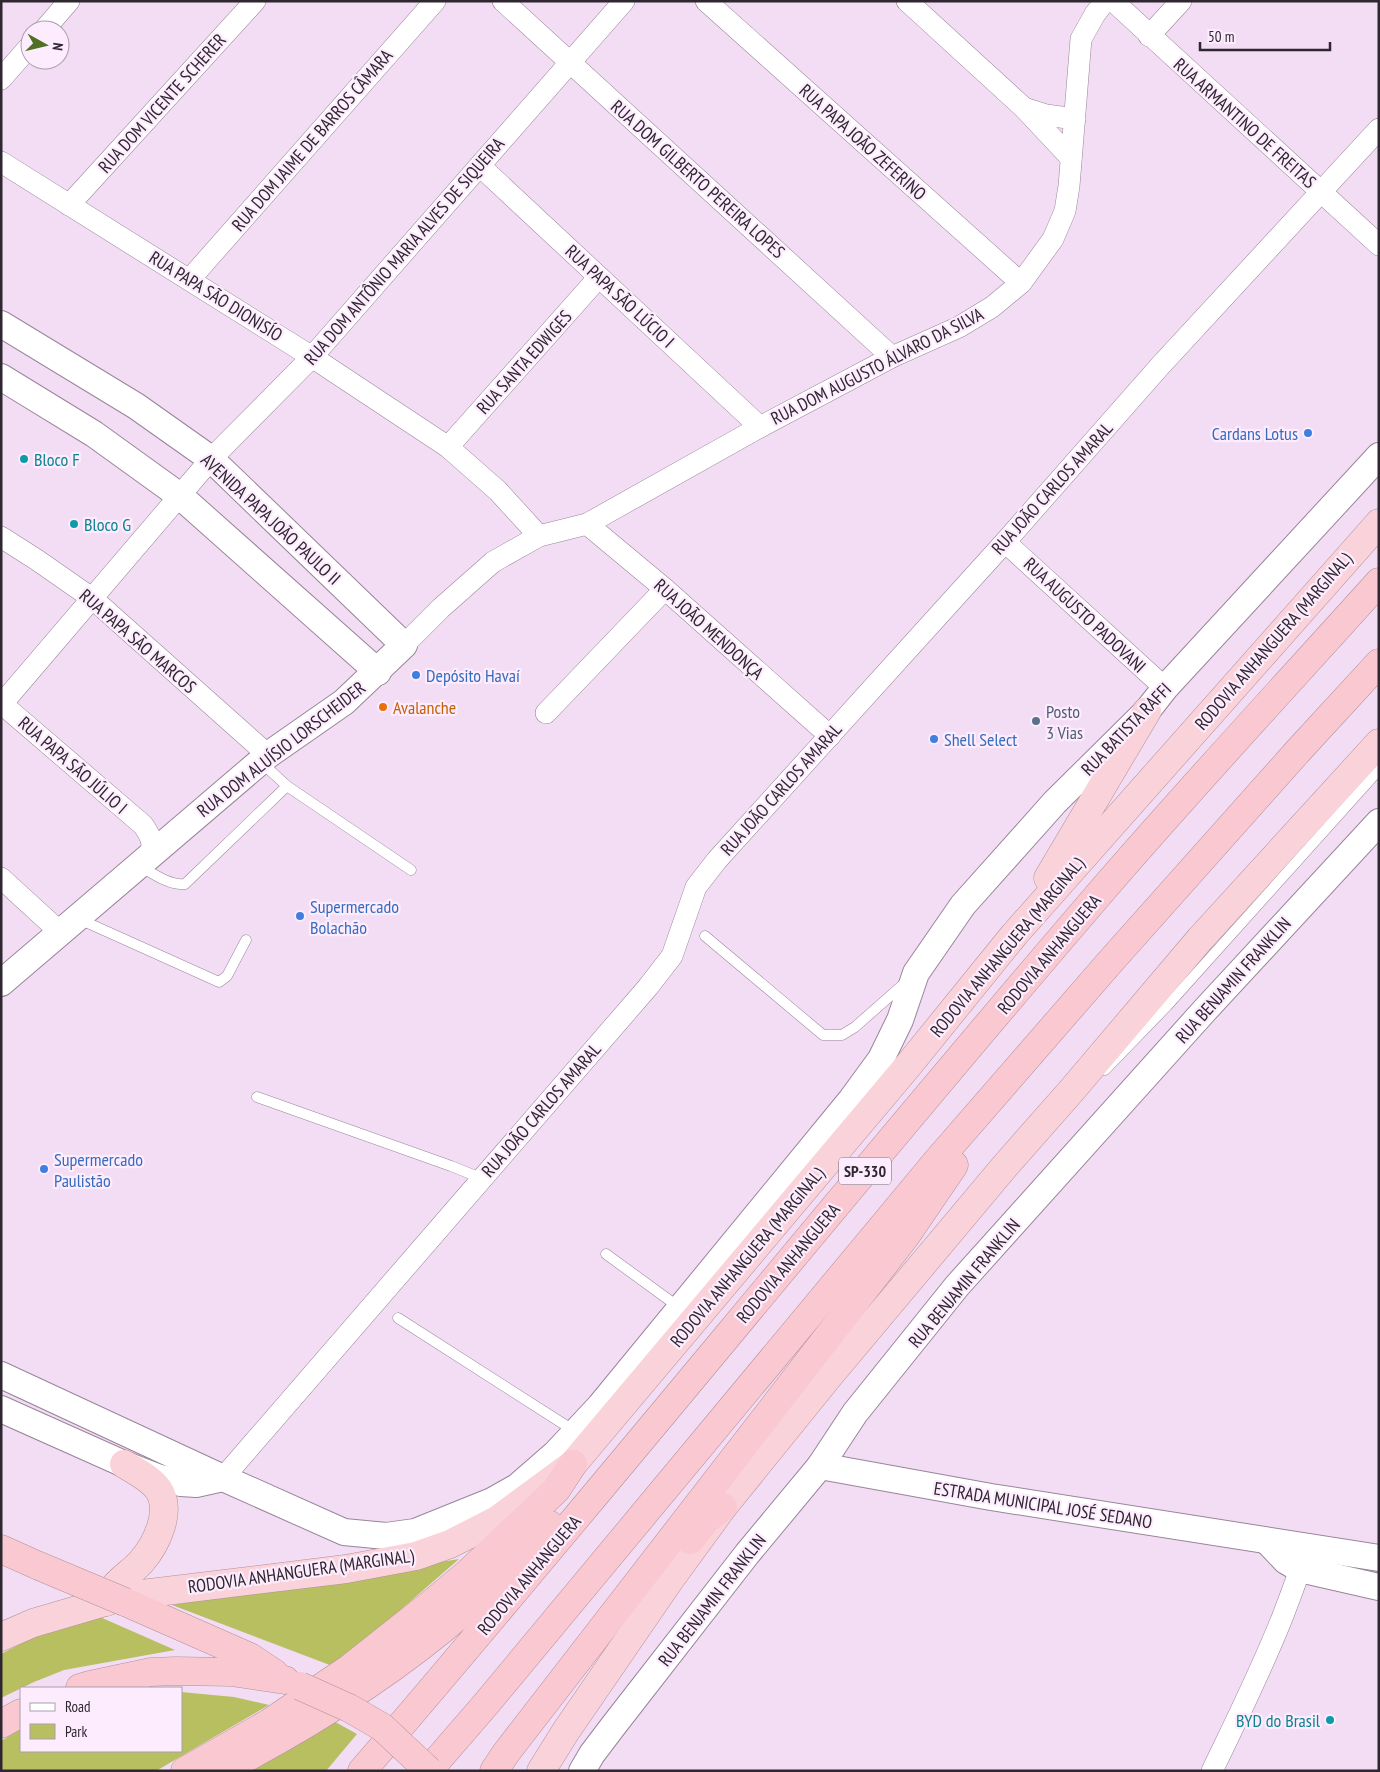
<svg xmlns="http://www.w3.org/2000/svg" width="1380" height="1772" viewBox="0 0 1380 1772" font-family="'PT Sans Narrow',sans-serif">
<style>
.green{fill:#b8bf61}
.lines{fill:none;stroke-linecap:round;stroke-linejoin:round}
.service-casing{stroke:#99859a;stroke-width:11}
.minor-casing{stroke:#99859a;stroke-width:22}
.tertiary-casing{stroke:#99859a;stroke-width:28}
.trunk-casing{stroke:#b29098;stroke-width:29}
.motorway-casing{stroke:#b29098;stroke-width:29}
.service{stroke:#fff;stroke-width:10}
.minor{stroke:#fff;stroke-width:21}
.tertiary{stroke:#fff;stroke-width:26}
.trunk{stroke:#fad3da;stroke-width:28}
.motorway{stroke:#f9c8d0;stroke-width:28}
.motorway-bridge-casing{stroke:#b29098;stroke-width:29;stroke-linecap:butt}
.motorway-bridge{stroke:#f9c8d0;stroke-width:28}
.shop-dot{fill:#3f7fe0;stroke:#fdecfe;stroke-width:2}
.culture-dot{fill:#0f9aa8;stroke:#fdecfe;stroke-width:2}
.food-dot{fill:#e8710a;stroke:#fdecfe;stroke-width:2}
.service-dot{fill:#5c6f8a;stroke:#fdecfe;stroke-width:2}
.labels{text-anchor:middle;dominant-baseline:central;stroke-width:4.5;stroke-linejoin:round;paint-order:stroke}
.shield{fill:#fdecfe;stroke:#6d626e;stroke-width:1}
.shield-label{font-size:16px;font-weight:bold;fill:#2f2730}
.street-label{font-size:18px;fill:#2f2730;stroke:#fdecfe}
.shop-label{font-size:18px;fill:#366cbe;stroke:#fdecfe;text-anchor:start}
.culture-label{font-size:18px;fill:#0d838f;stroke:#fdecfe;text-anchor:start}
.food-label{font-size:18px;fill:#c56008;stroke:#fdecfe;text-anchor:start}
.service-label{font-size:18px;fill:#4e5e75;stroke:#fdecfe;text-anchor:start}
</style>
<rect width="100%" height="100%" fill="#f3ddf4"/>
<g class="green">
<path d="M459 1559 335 1667 172 1605Z"/>
<path d="M100 1617 175 1650 64 1670 34 1682 1 1698V1654L49 1629Z"/>
<path d="M181 1692 234 1697 269 1705 156 1771H1V1741L21 1729V1751H181Z"/>
<path d="M330 1719 357 1734 326 1771H239Z"/>
</g>
<g class="lines">
<g class="service-casing">
<g id="service">
<path d="M287 786 411 870"/>
<path d="M140 866C152 873 170 886 185 884L287 786 261 762"/>
<path d="M79 919 219 982 227 976 246 940"/>
<path d="M705 936 823 1035H842L855 1027 906 982"/>
<path d="M1105 1070 1167 1006 1379 770"/>
<path d="M257 1097 451 1166 481 1178"/>
<path d="M606 1254 680 1308"/>
<path d="M398 1318 576 1432"/>
</g>
</g>
<g class="minor-casing">
<g id="minor">
<path d="M503 1 892 357"/>
<path d="M706 1 1021 283"/>
<path d="M907 1 1024 108 1071 158"/>
<path d="M1113 1 1379 245"/>
<path d="M44 30 69 1"/>
<path d="M1149 36 1181 1"/>
<path d="M1 79 30 46"/>
<path d="M1024 108 1046 115 1075 119"/>
<path d="M1 162 312 357 448 447 498 491 539 536"/>
<path d="M480 166 760 427"/>
<path d="M69 205 255 1"/>
<path d="M190 279 435 1"/>
<path d="M448 447 599 277"/>
<path d="M587 524 665 589 830 736"/>
<path d="M1 537 37 560 93 599 268 755"/>
<path d="M1005 542 1165 688"/>
<path d="M404 645 441 608 493 562 539 536 587 524 760 427 892 357 959 327 992 307 1021 283 1053 239 1065 211 1069 186 1081 39 1095 14 1105 1"/>
<path d="M2 704 143 825C150 835 154 842 151 854"/>
<path d="M1 705 211 459 312 357 624 1"/>
<path d="M546 713 665 589"/>
<path d="M1 878 60 932"/>
<path d="M223 1478 648 987 672 956 696 887 717 860 1005 542 1160 366 1379 129"/>
<path d="M1212 1771C1237 1719 1263 1667 1284 1613 1291 1594 1299 1575 1304 1555"/>
</g>
</g>
<g class="tertiary-casing">
<g id="tertiary">
<path d="M1 324 136 406 211 459 404 645 344 702 268 755 1 983"/>
<path d="M1 377 94 434 180 496 378 672"/>
<path d="M1 1375 223 1478 344 1532 386 1536 415 1532 492 1501 517 1487 556 1453 600 1406 851 1100 881 1059 900 1020 916 973 963 905 1055 802 1147 711 1165 688 1379 456"/>
<path d="M1 1409 124 1464 160 1478 181 1483 196 1484 223 1478"/>
<path d="M820 1466 991 1497 1379 1558"/>
<path d="M1267 1541 1286 1561 1300 1569 1379 1587"/>
<path d="M582 1771 592 1754 614 1725 747 1554 820 1466 855 1413 957 1286 1205 1010 1379 822"/>
</g>
</g>
<g class="trunk-casing">
<g id="trunk">
<path d="M1048 878 1147 711"/>
<path d="M106 1602C112 1583 128 1576 141 1562 156 1545 173 1511 158 1489 150 1478 135 1471 124 1464"/>
<path d="M1 1637 33 1623 125 1596 346 1569 416 1556 450 1544 497 1520 573 1464 907 1067 1014 935 1379 523"/>
<path d="M541 1771 566 1731 669 1581 723 1507 829 1376 1005 1166 1072 1090 1200 939 1379 743"/>
</g>
</g>
<g class="motorway-casing">
<g id="motorway">
<path d="M690 1540 707 1519 723 1507"/>
<path d="M1 1549 39 1566"/>
<path d="M125 1602 250 1657 274 1673"/>
<path d="M80 1688 90 1685 151 1672 176 1671 231 1672 285 1680"/>
<path d="M1 1724 21 1713"/>
<path d="M185 1771 269 1723 350 1668 432 1603 469 1572 556 1490 573 1464"/>
<path d="M221 1771C306 1727 392 1674 464 1611 495 1585 522 1553 550 1525"/>
<path d="M362 1771C613 1479 854 1178 1106 886 1195 783 1288 683 1379 582"/>
<path d="M428 1771 486 1704 937 1161 1110 962 1298 751 1379 663"/>
<path d="M494 1771 506 1753 905 1237 954 1165"/>
</g>
</g>
<use href="#service" class="service"/>
<use href="#minor" class="minor"/>
<use href="#tertiary" class="tertiary"/>
<use href="#trunk" class="trunk"/>
<use href="#motorway" class="motorway"/>
<g class="motorway-bridge-casing">
<g id="motorway-bridge">
<path d="M39 1566 125 1602"/>
<path d="M300 1686 349 1708 382 1727 429 1771"/>
</g>
</g>
<use href="#motorway-bridge" class="motorway-bridge"/>
</g>
<g class="shop-dot">
<circle cx="1308" cy="433" r="5"/>
<circle cx="416" cy="675" r="5"/>
<circle cx="934" cy="739" r="5"/>
<circle cx="300" cy="916" r="5"/>
<circle cx="44" cy="1169" r="5"/>
</g>
<g class="culture-dot">
<circle cx="24" cy="459" r="5"/>
<circle cx="74" cy="524" r="5"/>
<circle cx="1330" cy="1720" r="5"/>
</g>
<circle class="food-dot" cx="383" cy="707" r="5"/>
<circle class="service-dot" cx="1036" cy="721" r="5"/>
<g class="labels">
<rect class="shield" x="839" y="1157.5" width="52" height="27" rx="4"/>
<g class="shield-label">
<text x="865" y="1171">SP-330</text>
</g>
<g class="street-label">
<text transform="translate(162 103) rotate(-48)">RUA DOM VICENTE SCHERER</text>
<text transform="translate(1245 123) rotate(42)">RUA ARMANTINO DE FREITAS</text>
<text transform="translate(312 140) rotate(-49)">RUA DOM JAIME DE BARROS CÂMARA</text>
<text transform="translate(863 142) rotate(42)">RUA PAPA JOÃO ZEFERINO</text>
<text transform="translate(698 179) rotate(42)">RUA DOM GILBERTO PEREIRA LOPES</text>
<text transform="translate(404 251) rotate(-49)">RUA DOM ANTÔNIO MARIA ALVES DE SIQUEIRA</text>
<text transform="translate(216 296) rotate(32)">RUA PAPA SÃO DIONISÍO</text>
<text transform="translate(620 296) rotate(43)">RUA PAPA SÃO LÚCIO I</text>
<text transform="translate(524 362) rotate(-48)">RUA SANTA EDWIGES</text>
<text transform="translate(877 366) rotate(-27)">RUA DOM AUGUSTO ÁLVARO DA SILVA</text>
<text transform="translate(1052 488) rotate(-48)">RUA JOÃO CARLOS AMARAL</text>
<text transform="translate(271 519) rotate(43)">AVENIDA PAPA JOÃO PAULO II</text>
<text transform="translate(1085 615) rotate(43)">RUA AUGUSTO PADOVANI</text>
<text transform="translate(709 629) rotate(42)">RUA JOÃO MENDONÇA</text>
<text transform="translate(138 641) rotate(41)">RUA PAPA SÃO MARCOS</text>
<text transform="translate(1273 641) rotate(-49)">RODOVIA ANHANGUERA (MARGINAL)</text>
<text transform="translate(1126 729) rotate(-46)">RUA BATISTA RAFFI</text>
<text transform="translate(281 749) rotate(-38)">RUA DOM ALUÍSIO LORSCHEIDER</text>
<text transform="translate(73 765) rotate(41)">RUA PAPA SÃO JÚLIO I</text>
<text transform="translate(781 789) rotate(-48)">RUA JOÃO CARLOS AMARAL</text>
<text transform="translate(1007 947) rotate(-50)">RODOVIA ANHANGUERA (MARGINAL)</text>
<text transform="translate(1049 954) rotate(-50)">RODOVIA ANHANGUERA</text>
<text transform="translate(1233 980) rotate(-48)">RUA BENJAMIN FRANKLIN</text>
<text transform="translate(541 1110) rotate(-49)">RUA JOÃO CARLOS AMARAL</text>
<text transform="translate(747 1257) rotate(-50)">RODOVIA ANHANGUERA (MARGINAL)</text>
<text transform="translate(788 1263) rotate(-50)">RODOVIA ANHANGUERA</text>
<text transform="translate(964 1283) rotate(-50)">RUA BENJAMIN FRANKLIN</text>
<text transform="translate(1043 1505) rotate(9)">ESTRADA MUNICIPAL JOSÉ SEDANO</text>
<text transform="translate(301 1571) rotate(-8)">RODOVIA ANHANGUERA (MARGINAL)</text>
<text transform="translate(529 1575) rotate(-50)">RODOVIA ANHANGUERA</text>
<text transform="translate(712 1600) rotate(-52)">RUA BENJAMIN FRANKLIN</text>
</g>
<g class="shop-label">
<text x="1298" y="433" text-anchor="end">Cardans Lotus</text>
<text x="426" y="675">Depósito Havaí</text>
<text x="944" y="739">Shell Select</text>
<text x="310" y="906">Supermercado<tspan x="310" dy="21">Bolachão</tspan></text>
<text x="54" y="1159">Supermercado<tspan x="54" dy="21">Paulistão</tspan></text>
</g>
<g class="culture-label">
<text x="34" y="459">Bloco F</text>
<text x="84" y="524">Bloco G</text>
<text x="1320" y="1720" text-anchor="end">BYD do Brasil</text>
</g>
<g class="food-label">
<text x="393" y="707">Avalanche</text>
</g>
<g class="service-label">
<text x="1046" y="711">Posto<tspan x="1046" dy="21">3 Vias</tspan></text>
</g>
</g>
<rect width="1380" height="1772" fill="none" stroke="#2f2730" stroke-width="5"/>
<rect x="20" y="1687" width="162" height="65" fill="#fdecfe" stroke="#ab9dac"/>
<rect x="30" y="1703" width="25" height="8" fill="#ffffff" stroke="#ab9dac"/>
<text x="65" y="1712" font-size="15" fill="#2f2730">Road</text>
<rect x="30" y="1724" width="25" height="15" fill="#b8bf61" stroke="#ab9dac"/>
<text x="65" y="1737" font-size="15" fill="#2f2730">Park</text>
<g transform="translate(45 45) rotate(98)"><circle r="24" fill="#fdecfe" stroke="#ab9dac"/>
<path d="M0-4L9 19L0 12L-9 19Z" fill="#507026"/>
<text y="-8" font-size="14" font-weight="bold" text-anchor="middle" fill="#2f2730">N</text>
</g>
<path d="M1200 42v8h130v-8" fill="none" stroke="#2f2730" stroke-width="2.5"/>
<text x="1208" y="42" font-size="15" fill="#2f2730" stroke="#fdecfe" stroke-width="4" paint-order="stroke">50 m</text>
</svg>
